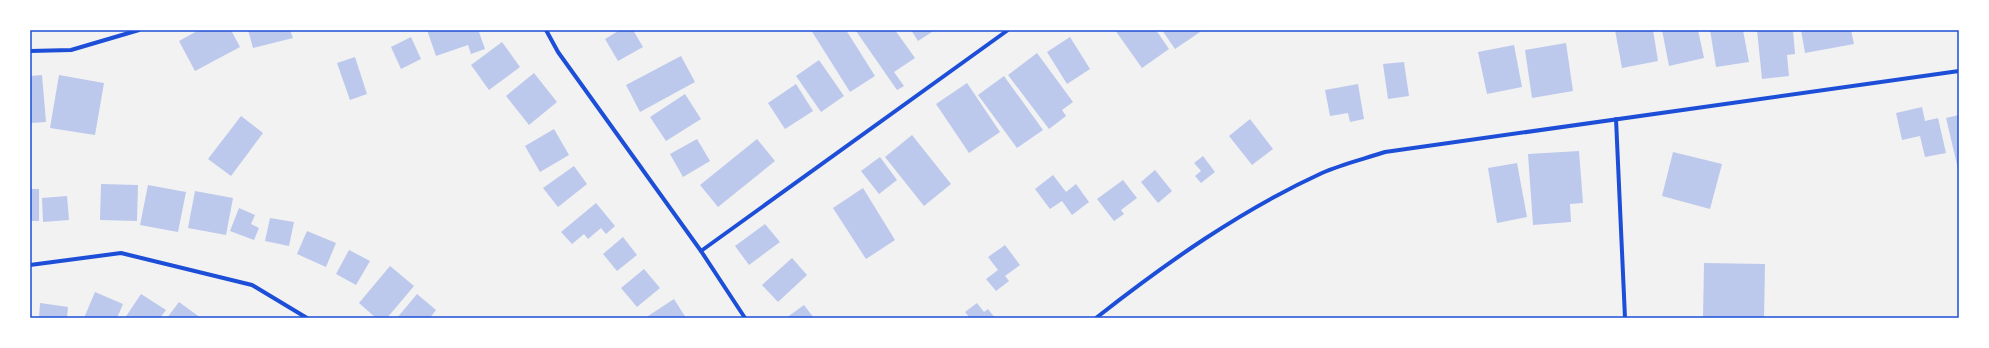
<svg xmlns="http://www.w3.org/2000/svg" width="1989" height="348" viewBox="0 0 1989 348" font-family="'Libre Baskerville',serif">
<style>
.building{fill:#bdc9ec}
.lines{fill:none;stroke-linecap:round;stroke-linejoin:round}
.minor{stroke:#1d4ed8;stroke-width:4}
.neatline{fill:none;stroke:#1d4ed8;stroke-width:1.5}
</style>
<rect width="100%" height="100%" fill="#f2f2f2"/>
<g class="building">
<path d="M199 30H231L240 47 195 71 179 41Z"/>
<path d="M248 30H290L293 38 253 48Z"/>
<path d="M427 30H485L479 32 485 49 471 54 468 45 436 56Z"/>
<path d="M620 30H633L643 47 618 61 605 39Z"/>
<path d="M811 30H846L875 76 850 92Z"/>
<path d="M858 30H895L915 58 894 72 904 86 897 90 856 31Z"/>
<path d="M911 30H935L918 41Z"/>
<path d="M1115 30H1156L1169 49 1142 68Z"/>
<path d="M1162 30H1203L1175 49Z"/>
<path d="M1615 30H1653L1658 61 1622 68Z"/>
<path d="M1662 30H1698L1704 58 1669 66Z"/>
<path d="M1710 30H1743L1749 62 1716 67Z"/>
<path d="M1757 30H1793L1795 54 1787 55 1789 76 1762 79Z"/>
<path d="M1801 30H1851L1854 44 1805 53Z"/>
<path d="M411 37 421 59 401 69 391 47Z"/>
<path d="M1070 37 1090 69 1067 84 1047 52Z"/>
<path d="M502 42 520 67 489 90 471 65Z"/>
<path d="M1566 43 1573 91 1532 98 1525 50Z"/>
<path d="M1514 45 1522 87 1487 94 1478 52Z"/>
<path d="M1037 53 1073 102 1062 110 1066 116 1049 129 1008 75Z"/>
<path d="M681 56 695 82 640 112 626 85Z"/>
<path d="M355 57 367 94 350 100 337 63Z"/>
<path d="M819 60 844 96 821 112 796 76Z"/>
<path d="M1404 62 1409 96 1388 99 1383 64Z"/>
<path d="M534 73 557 102 529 125 506 96Z"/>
<path d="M42 75 46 122 30 123V76Z"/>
<path d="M59 75 104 83 95 135 50 128Z"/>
<path d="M1004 76 1043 130 1017 148 978 95Z"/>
<path d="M967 83 1000 132 969 153 936 104Z"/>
<path d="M796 84 813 111 785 129 768 103Z"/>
<path d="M1358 84 1364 119 1350 122 1348 113 1330 116 1325 90Z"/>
<path d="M685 94 701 119 666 141 650 117Z"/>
<path d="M1922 107 1925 121 1938 118 1946 153 1925 157 1920 136 1902 140 1896 113Z"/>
<path d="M1959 115V168L1958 169 1946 118Z"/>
<path d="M241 116 263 133 231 176 208 159Z"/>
<path d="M1250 119 1273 149 1252 165 1229 136Z"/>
<path d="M554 129 569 155 540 172 525 146Z"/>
<path d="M912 135 951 184 924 206 885 157Z"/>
<path d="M697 139 710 161 683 177 670 154Z"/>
<path d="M757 139 775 161 718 207 700 185Z"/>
<path d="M1579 151 1583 203 1570 204 1571 222 1533 225 1528 154Z"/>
<path d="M1673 152 1722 164 1710 209 1662 196Z"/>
<path d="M1203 156 1215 172 1201 183 1195 176 1201 171 1194 163Z"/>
<path d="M880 157 897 180 879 194 861 171Z"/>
<path d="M1517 163 1527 217 1497 223 1488 168Z"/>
<path d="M574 166 587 184 558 207 543 188Z"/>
<path d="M1155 170 1172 191 1158 203 1141 182Z"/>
<path d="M1053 175 1066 192 1076 184 1089 202 1072 215 1062 201 1050 209 1035 189Z"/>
<path d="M1123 180 1137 198 1121 210 1124 214 1114 221 1097 199Z"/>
<path d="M101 184 138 185 137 221 100 220Z"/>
<path d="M148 185 186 192 178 232 140 225Z"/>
<path d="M863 188 895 240 866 259 833 208Z"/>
<rect x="30" y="189" width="9" height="32"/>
<path d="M195 191 233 198 226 235 188 228Z"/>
<path d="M67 196 69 220 43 222 42 198Z"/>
<path d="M596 203 615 226 606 234 601 228 588 239 584 234 572 244 561 232Z"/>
<path d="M239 208 255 215 251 224 259 228 254 240 230 231Z"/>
<path d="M270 218 294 222 289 246 265 241Z"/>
<path d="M765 224 780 242 749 265 735 246Z"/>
<path d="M307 231 336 243 326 267 297 254Z"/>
<path d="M623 237 637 255 617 271 603 254Z"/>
<path d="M1005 245 1020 265 1005 276 1009 281 996 291 986 279 998 270 988 257Z"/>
<path d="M349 250 370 261 356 285 336 274Z"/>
<path d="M792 258 807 275 778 302 762 285Z"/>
<path d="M1704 263 1765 264 1764 318H1703Z"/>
<path d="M390 266 414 286 387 318H376L359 303Z"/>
<path d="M644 269 660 288 637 307 621 288Z"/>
<path d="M95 292 123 304 117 318H84Z"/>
<path d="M141 294 166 310 160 318H125Z"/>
<path d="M417 294 436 310 430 318H397Z"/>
<path d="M674 299 686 318H645Z"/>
<path d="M179 302 201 318H167Z"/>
<path d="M40 303 68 307 67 318H39Z"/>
<path d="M977 303 984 312 988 309 995 318H970L965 312Z"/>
<path d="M804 305 814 318H786Z"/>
</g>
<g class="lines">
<g class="minor">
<path d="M546 30 558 52 701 251 745 318"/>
<path d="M30 51 71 50 139 30"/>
<path d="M1616 119 1625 318"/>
<path d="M701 251 1008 30"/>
<path d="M30 265 121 253 252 285 307 318"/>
<path d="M1096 318C1166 263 1241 210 1322 173 1342 164 1364 159 1385 152L1959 71"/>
</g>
</g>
<rect width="1989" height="348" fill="none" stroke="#ffffff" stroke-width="62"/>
<rect x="31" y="31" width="1927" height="286" class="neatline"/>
</svg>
